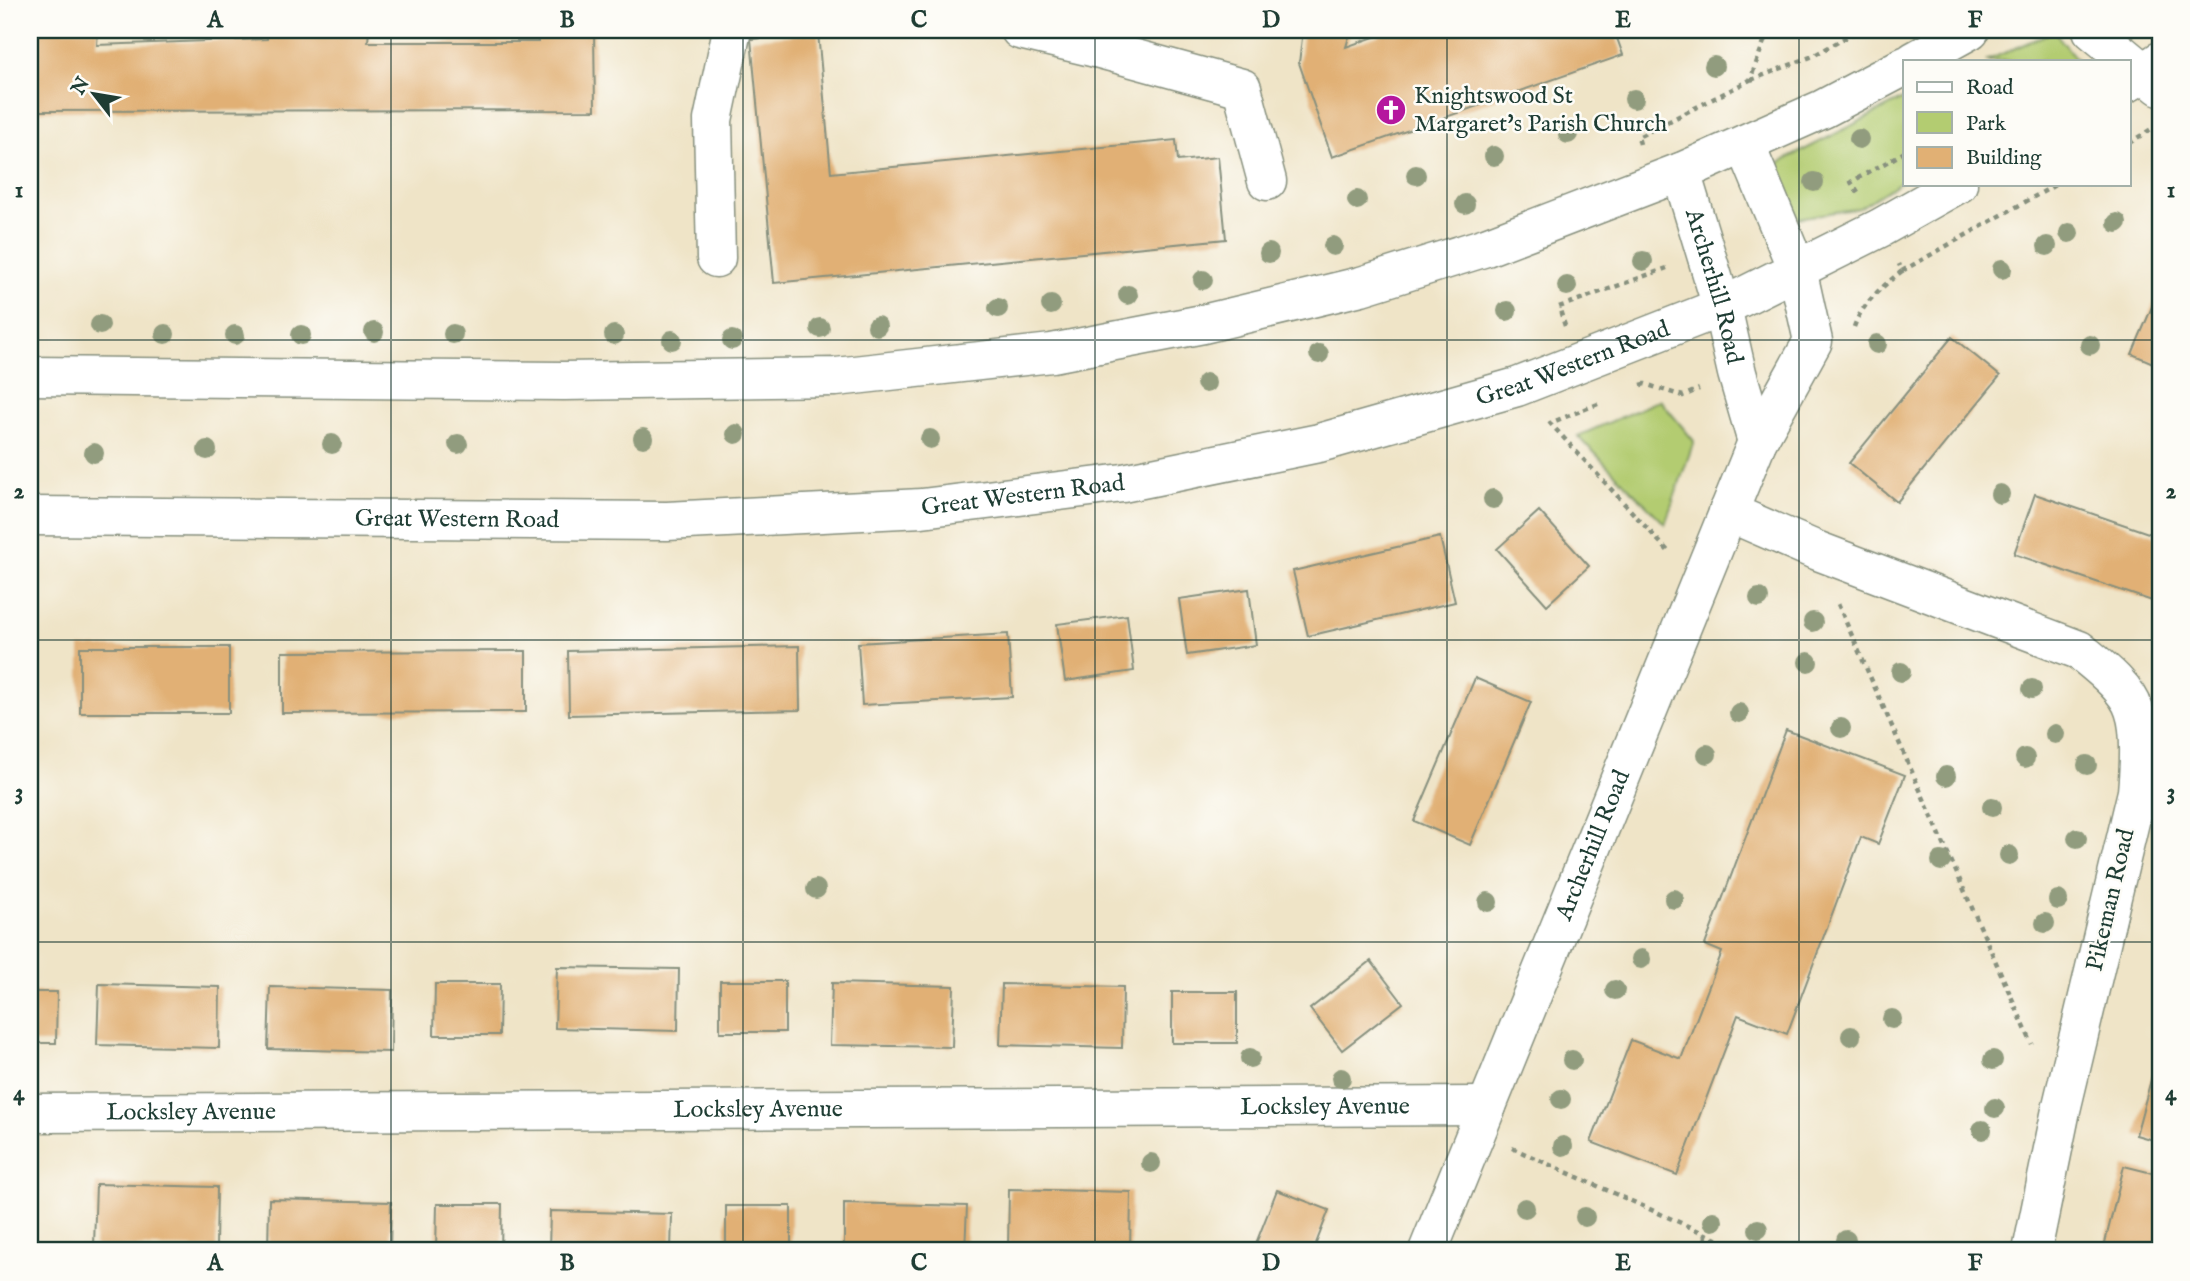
<svg xmlns="http://www.w3.org/2000/svg" width="2190" height="1281" viewBox="0 0 2190 1281" font-family="'IM FELL English',serif">
<style>
.green{fill:#b3cc71;stroke:#698452;stroke-width:2}
.building{fill:#e1b074}
.lines{fill:none;stroke-linecap:round;stroke-linejoin:round}
.minor-casing{stroke:#87907e;stroke-width:41}
.major-casing{stroke:#87907e;stroke-width:41}
.path{stroke:#87907e;stroke-width:4.5;stroke-dasharray:5 5;stroke-linecap:butt}
.minor{stroke:#fff;stroke-width:38}
.major{stroke:#fff;stroke-width:38}
.tree{fill:#919c7e}
.grid{fill:none;stroke:#1f3d34;stroke-width:2;stroke-opacity:0.55}
.labels{text-anchor:middle;dominant-baseline:central;stroke-width:5;stroke-linejoin:round;paint-order:stroke}
.poi-label{font-size:24px;fill:#1f3d34;stroke:#fdfcf7;text-anchor:start}
.street-label{font-size:24px;fill:#1f3d34;stroke:#fdfcf7}
.neatline{fill:none;stroke:#1f3d34;stroke-width:2.5}
.grid-label{font-size:23px;text-anchor:middle;font-weight:bold;fill:#1f3d34}
</style>
<rect width="100%" height="100%" fill="#fdfcf7"/>
<filter id="ink" filterUnits="userSpaceOnUse"><feTurbulence type="fractalNoise" baseFrequency=".0143" numOctaves="2"/><feDisplacementMap in="SourceGraphic" scale="14" xChannelSelector="R" yChannelSelector="G"/><feConvolveMatrix kernelMatrix="1 2 1 2 8 2 1 2 1" color-interpolation-filters="sRGB"/></filter>
<filter id="wash" filterUnits="userSpaceOnUse"><feTurbulence type="fractalNoise" baseFrequency=".00686" numOctaves="4" result="noise"/><feDisplacementMap in="SourceGraphic" scale="28" xChannelSelector="R" yChannelSelector="G"/><feGaussianBlur stdDeviation="1.57" result="paint"/><feColorMatrix in="noise" values="0 0 0 0 0 0 0 0 0 0 0 0 0 0 0 0 0 1.4 0 .05"/><feComposite in="paint" operator="in"/></filter>
<g filter="url(#wash)">
<rect width="100%" height="100%" fill="#efe4c7"/>
<g class="green">
<path d="M2054 31 2078 61H1986Z"/>
<path d="M1905 98V179L1859 208 1792 219 1769 168Z"/>
<path d="M1660 400 1694 441 1665 524 1578 436Z"/>
</g>
<g id="blocks">
<g class="building">
<path d="M30 30H98L97 45 267 39 268 30H369L368 42H538V30H594L595 110 30 111Z"/>
<path d="M1303 30H1351L1346 47 1394 30H1614L1623 55 1332 157 1299 63Z"/>
<path d="M818 33 831 173 1176 140 1178 161 1218 157 1226 239 774 283 751 39Z"/>
<path d="M2160 288V366L2132 354Z"/>
<path d="M1952 337 2000 376 1897 502 1849 463Z"/>
<path d="M2035 494 2160 537V596L2158 603 2014 554Z"/>
<path d="M1539 511 1589 566 1547 605 1497 549Z"/>
<path d="M1440 537 1455 602 1308 636 1293 571Z"/>
<path d="M1249 589 1256 645 1187 655 1179 599Z"/>
<path d="M1127 615 1134 671 1065 681 1057 624Z"/>
<path d="M1008 634 1012 697 862 705 858 643Z"/>
<path d="M799 646 800 710 569 715 568 651Z"/>
<rect x="30" y="647" width="4" height="61"/>
<rect x="80" y="647" width="149" height="66"/>
<path d="M526 651V712L282 713V652Z"/>
<path d="M1475 678 1531 702 1470 845 1414 821Z"/>
<path d="M1786 730 1905 775 1878 844 1861 837 1787 1034 1738 1015 1677 1175 1591 1142 1631 1040 1681 1059 1722 952 1705 945Z"/>
<path d="M1371 961 1403 1003 1342 1050 1310 1009Z"/>
<path d="M557 967 679 969 678 1031 555 1028Z"/>
<rect x="720" y="981" width="65" height="51"/>
<path d="M832 983 954 986 952 1047 830 1045Z"/>
<path d="M99 984 220 987 219 1048 97 1045Z"/>
<path d="M435 984H500L499 1035H434Z"/>
<path d="M1002 984 1123 987 1122 1048 1000 1045Z"/>
<path d="M270 987 392 990 391 1052 268 1049Z"/>
<path d="M30 992H57L56 1043H30Z"/>
<rect x="1172" y="992" width="65" height="51"/>
<path d="M2158 1054H2160V1142L2136 1135Z"/>
<path d="M2124 1166 2160 1175V1251H2103Z"/>
<path d="M96 1184 217 1187 216 1248 94 1246Z"/>
<path d="M1009 1189 1131 1192 1130 1251 1008 1250Z"/>
<path d="M1277 1190 1329 1210 1313 1251H1253Z"/>
<path d="M269 1199 391 1202 390 1251H268Z"/>
<path d="M844 1203 967 1206 965 1251H844Z"/>
<path d="M437 1204H502L501 1251H436Z"/>
<rect x="726" y="1206" width="65" height="45"/>
<path d="M550 1211 672 1214 671 1251H549Z"/>
</g>
</g>
</g>
<g filter="url(#ink)">
<use href="#blocks" fill-opacity="0" stroke="#87907e" stroke-width="2"/>
<g class="lines">
<g class="minor-casing">
<g id="minor">
<path d="M1020 30 1096 48 1102 30"/>
<path d="M2092 30 2160 86"/>
<path d="M1096 48 1242 88 1267 181"/>
<path id="s1" d="M1681 172 1722 307 1737 373 1757 442"/>
<path d="M716 258 713 120 732 30"/>
<path d="M1728 512 1813 549 2079 650C2097 665 2127 687 2134 710 2142 732 2139 769 2137 792L2061 1110 2032 1251"/>
<path id="s2" d="M30 1113 1487 1106"/>
<path id="s3" d="M1428 1251 1757 442 1813 341 1797 269 1745 144"/>
</g>
</g>
<g class="major-casing">
<g id="major">
<path d="M1914 61 1970 30"/>
<path d="M2129 82 2160 61"/>
<path d="M30 376 564 381 836 377 1052 353 1203 324 1361 286 1486 247 1681 172 1823 109 1905 66"/>
<path id="s4" d="M30 516 667 521 922 508 1123 483 1319 443 1517 387 1722 307 1880 228 1958 184"/>
</g>
</g>
<g class="path">
<path d="M1751 80 1813 56 1859 30"/>
<path d="M2129 143 2153 128"/>
<path d="M1640 144 1638 137 1750 80 1765 39V30"/>
<path d="M1858 193 1851 182 1905 152"/>
<path d="M1902 271 2057 184"/>
<path d="M1565 326 1559 307 1667 268"/>
<path d="M1854 327C1862 303 1883 286 1902 271L1899 264"/>
<path d="M1641 385 1645 384 1683 396 1699 389"/>
<path d="M1598 404 1550 423 1669 552"/>
<path d="M1838 604 2032 1044"/>
<path d="M1512 1148 1744 1251"/>
<path d="M1704 1251 1706 1235"/>
</g>
<use href="#minor" class="minor"/>
<use href="#major" class="major"/>
</g>
<g class="tree">
<circle cx="1714" cy="66" r="10"/>
<circle cx="1634" cy="99" r="10"/>
<circle cx="1568" cy="134" r="10"/>
<circle cx="1859" cy="139" r="10"/>
<circle cx="1494" cy="156" r="10"/>
<circle cx="1416" cy="175" r="10"/>
<circle cx="1814" cy="182" r="10"/>
<circle cx="1357" cy="200" r="10"/>
<circle cx="1465" cy="204" r="10"/>
<circle cx="2117" cy="223" r="10"/>
<circle cx="2069" cy="233" r="10"/>
<circle cx="1333" cy="246" r="10"/>
<circle cx="2047" cy="246" r="10"/>
<circle cx="1269" cy="253" r="10"/>
<circle cx="1643" cy="261" r="10"/>
<circle cx="2002" cy="269" r="10"/>
<circle cx="1203" cy="280" r="10"/>
<circle cx="1567" cy="286" r="10"/>
<circle cx="1128" cy="295" r="10"/>
<circle cx="1051" cy="305" r="10"/>
<circle cx="998" cy="308" r="10"/>
<circle cx="1507" cy="311" r="10"/>
<circle cx="100" cy="325" r="10"/>
<circle cx="877" cy="326" r="10"/>
<circle cx="820" cy="328" r="10"/>
<circle cx="374" cy="332" r="10"/>
<circle cx="165" cy="334" r="10"/>
<circle cx="453" cy="334" r="10"/>
<circle cx="235" cy="335" r="10"/>
<circle cx="301" cy="335" r="10"/>
<circle cx="614" cy="335" r="10"/>
<circle cx="672" cy="340" r="10"/>
<circle cx="732" cy="340" r="10"/>
<circle cx="1877" cy="344" r="10"/>
<circle cx="2090" cy="345" r="10"/>
<circle cx="1319" cy="354" r="10"/>
<circle cx="1206" cy="383" r="10"/>
<circle cx="736" cy="434" r="10"/>
<circle cx="643" cy="438" r="10"/>
<circle cx="930" cy="439" r="10"/>
<circle cx="332" cy="444" r="10"/>
<circle cx="458" cy="444" r="10"/>
<circle cx="207" cy="450" r="10"/>
<circle cx="94" cy="453" r="10"/>
<circle cx="2000" cy="494" r="10"/>
<circle cx="1493" cy="499" r="10"/>
<circle cx="1759" cy="598" r="10"/>
<circle cx="1813" cy="622" r="10"/>
<circle cx="1808" cy="662" r="10"/>
<circle cx="1901" cy="672" r="10"/>
<circle cx="2032" cy="689" r="10"/>
<circle cx="1739" cy="713" r="10"/>
<circle cx="1841" cy="728" r="10"/>
<circle cx="2055" cy="734" r="10"/>
<circle cx="1707" cy="754" r="10"/>
<circle cx="2025" cy="758" r="10"/>
<circle cx="2087" cy="765" r="10"/>
<circle cx="1946" cy="776" r="10"/>
<circle cx="1992" cy="807" r="10"/>
<circle cx="2077" cy="838" r="10"/>
<circle cx="2009" cy="855" r="10"/>
<circle cx="1941" cy="861" r="10"/>
<circle cx="816" cy="889" r="10"/>
<circle cx="1674" cy="899" r="10"/>
<circle cx="2058" cy="900" r="10"/>
<circle cx="1488" cy="902" r="10"/>
<circle cx="2045" cy="923" r="10"/>
<circle cx="1641" cy="959" r="10"/>
<circle cx="1615" cy="990" r="10"/>
<circle cx="1892" cy="1019" r="10"/>
<circle cx="1851" cy="1036" r="10"/>
<circle cx="1250" cy="1058" r="10"/>
<circle cx="1572" cy="1060" r="10"/>
<circle cx="1993" cy="1060" r="10"/>
<circle cx="1341" cy="1078" r="10"/>
<circle cx="1561" cy="1099" r="10"/>
<circle cx="1995" cy="1108" r="10"/>
<circle cx="1982" cy="1130" r="10"/>
<circle cx="1563" cy="1146" r="10"/>
<circle cx="1151" cy="1163" r="10"/>
<circle cx="1525" cy="1208" r="10"/>
<circle cx="1585" cy="1217" r="10"/>
<circle cx="1713" cy="1221" r="10"/>
<circle cx="1758" cy="1229" r="10"/>
<circle cx="1846" cy="1240" r="10"/>
</g>
</g>
<path class="grid" d="M391 30V1251M743 30V1251M1095 30V1251M1447 30V1251M1799 30V1251M30 340H2160M30 640H2160M30 942H2160"/>
<defs>
<g id="church-disc" transform="scale(1.575)"><circle r="9.5" fill="#b5179e" stroke="#fdfcf7"/><path d="M-1.2-6h2.4v3.5h3.3v2.4h-3.3V6h-2.4V-.1h-3.3v-2.4h3.3Z" fill="#fff"/></g>
</defs>
<g fill-rule="evenodd">
<use href="#church-disc" x="1391" y="110"/>
</g>
<g class="labels">
<g class="poi-label">
<text x="1414" y="96">Knightswood St<tspan x="1414" dy="28">Margaret's Parish Church</tspan></text>
</g>
<g class="street-label">
<text stroke="none"><textPath href="#s1" startOffset="119">Archerhill Road</textPath></text>
<text stroke="none"><textPath href="#s4" startOffset="1561">Great Western Road</textPath></text>
<text stroke="none"><textPath href="#s4" startOffset="994">Great Western Road</textPath></text>
<text stroke="none"><textPath href="#s4" startOffset="427">Great Western Road</textPath></text>
<text stroke="none"><textPath href="#s3" startOffset="438">Archerhill Road</textPath></text>
<text transform="translate(2111 900) rotate(-77)">Pikeman Road</text>
<text stroke="none"><textPath href="#s2" startOffset="1295">Locksley Avenue</textPath></text>
<text stroke="none"><textPath href="#s2" startOffset="728">Locksley Avenue</textPath></text>
<text stroke="none"><textPath href="#s2" startOffset="161">Locksley Avenue</textPath></text>
</g>
</g>
<rect width="2190" height="1281" fill="none" stroke="#fdfcf7" stroke-width="77"/>
<rect x="1903" y="60" width="228" height="126" fill="#fdfcf7" stroke="#a4b0a9" stroke-width="2"/>
<rect x="1917" y="82" width="35" height="10" fill="#ffffff" stroke="#a4b0a9" stroke-width="2"/>
<text x="1966" y="94" font-size="21" fill="#1f3d34">Road</text>
<rect x="1917" y="112" width="35" height="21" fill="#b3cc71" stroke="#a4b0a9" stroke-width="2"/>
<text x="1966" y="130" font-size="21" fill="#1f3d34">Park</text>
<rect x="1917" y="147" width="35" height="21" fill="#e1b074" stroke="#a4b0a9" stroke-width="2"/>
<text x="1966" y="164" font-size="21" fill="#1f3d34">Building</text>
<g transform="translate(94 94) rotate(301)" stroke="#fdfcf7" stroke-width="5" paint-order="stroke">
<path d="M0-5L12 26L0 18L-12 26Z" fill="#1f3d34"/>
<text y="-10" font-size="19" font-weight="bold" text-anchor="middle" fill="#1f3d34">N</text>
</g>
<rect x="38" y="38" width="2114" height="1204" class="neatline"/>
<g class="grid-label">
<text x="215" y="27">A</text>
<text x="567" y="27">B</text>
<text x="919" y="27">C</text>
<text x="1271" y="27">D</text>
<text x="1623" y="27">E</text>
<text x="1975" y="27">F</text>
<text x="19" y="197">1</text>
<text x="2171" y="197">1</text>
<text x="19" y="498">2</text>
<text x="2171" y="498">2</text>
<text x="19" y="799">3</text>
<text x="2171" y="799">3</text>
<text x="19" y="1100">4</text>
<text x="2171" y="1100">4</text>
<text x="215" y="1270">A</text>
<text x="567" y="1270">B</text>
<text x="919" y="1270">C</text>
<text x="1271" y="1270">D</text>
<text x="1623" y="1270">E</text>
<text x="1975" y="1270">F</text>
</g>
</svg>
